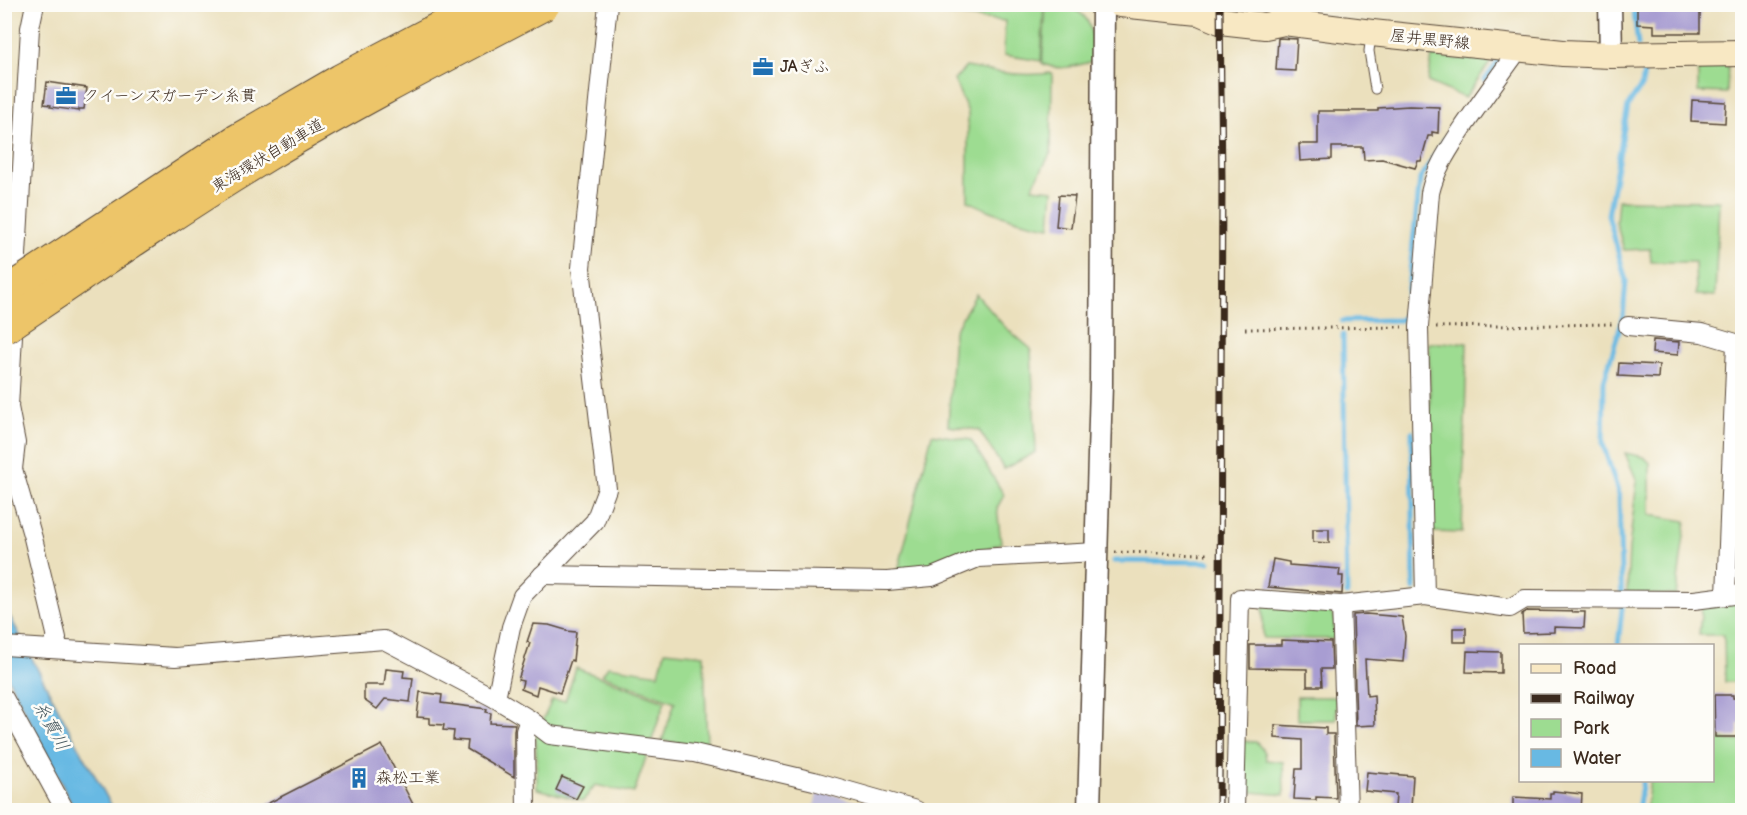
<svg xmlns="http://www.w3.org/2000/svg" width="1747" height="815" viewBox="0 0 1747 815" font-family="'Balsamiq Sans','Klee One',sans-serif">
<style>
.industrial{fill:#c3c0db}
.green{fill:#9ddc91;stroke:#6c8358;stroke-width:1.5}
.water{fill:#68b9e3;stroke:#527280;stroke-width:1.5}
.lines{fill:none;stroke-linecap:round;stroke-linejoin:round}
.stream{stroke:#68b9e3;stroke-width:5}
.building{fill:#a89dd2}
.service-casing{stroke:#554536;stroke-width:11}
.minor-casing{stroke:#554536;stroke-width:20}
.tertiary-casing{stroke:#554536;stroke-width:25}
.secondary-casing{stroke:#554536;stroke-width:28}
.path{stroke:#554536;stroke-width:3;stroke-dasharray:1.5 4.5;stroke-linecap:butt}
.service{stroke:#fff;stroke-width:9}
.minor{stroke:#fff;stroke-width:18}
.tertiary{stroke:#fff;stroke-width:22}
.secondary{stroke:#f8e8c3;stroke-width:26}
.rail-casing{stroke:#3b2a1e;stroke-width:7}
.rail{stroke:#fdfcf7;stroke-width:4.5;stroke-dasharray:14;stroke-linecap:butt}
.motorway-bridge-casing{stroke:#554536;stroke-width:34;stroke-linecap:butt}
.motorway-bridge{stroke:#edc569;stroke-width:32}
.labels{text-anchor:middle;dominant-baseline:central;stroke-width:5;stroke-linejoin:round;paint-order:stroke}
.street-label{font-size:16px;fill:#3b2a1e;stroke:#fdfcf7}
.poi-label{font-size:16px;fill:#3b2a1e;stroke:#fdfcf7;text-anchor:start}
.water-label{font-size:18px;font-style:italic;fill:#4b5c63;stroke:#fdfcf7}
</style>
<rect width="100%" height="100%" fill="#fdfcf7"/>
<filter id="ink" filterUnits="userSpaceOnUse"><feTurbulence type="fractalNoise" baseFrequency=".0167" numOctaves="2"/><feDisplacementMap in="SourceGraphic" scale="12" xChannelSelector="R" yChannelSelector="G"/><feConvolveMatrix kernelMatrix="1 2 1 2 8 2 1 2 1" color-interpolation-filters="sRGB"/></filter>
<filter id="wash" filterUnits="userSpaceOnUse"><feTurbulence type="fractalNoise" baseFrequency=".008" numOctaves="4" result="noise"/><feDisplacementMap in="SourceGraphic" scale="24" xChannelSelector="R" yChannelSelector="G"/><feGaussianBlur stdDeviation="1.35" result="paint"/><feColorMatrix in="noise" values="0 0 0 0 0 0 0 0 0 0 0 0 0 0 0 0 0 1.4 0 .05"/><feComposite in="paint" operator="in"/></filter>
<g filter="url(#wash)">
<rect width="100%" height="100%" fill="#ebe0bd"/>
<path class="industrial" d="M818 790 884 810H813Z"/>
<g class="green">
<path d="M930 5H1044L1041 61 1004 55 1005 21 932 13Z"/>
<path d="M1046 5C1090 5 1093 23 1093 61 1076 66 1058 72 1042 63Z"/>
<path d="M1432 57 1491 61 1465 98 1428 82Z"/>
<path d="M1698 63H1728L1727 93 1698 92Z"/>
<path d="M966 67C995 72 1023 77 1052 73L1051 152 1032 188 1053 190 1050 227C1020 222 994 214 968 201V112L954 80Z"/>
<path d="M1618 200 1719 201 1715 296 1696 295 1695 262H1651L1650 249 1624 250 1616 222Z"/>
<path d="M976 294 1004 326 1031 349 1036 452 1004 469 979 430 948 426 954 331Z"/>
<path d="M1429 343H1467L1462 533 1432 532Z"/>
<path d="M932 434 971 440 1004 495 997 508 1001 543 931 571H898Z"/>
<path d="M1625 453 1644 457 1650 463V515L1686 521 1676 595 1627 594 1629 549 1637 481Z"/>
<path d="M1742 598V682H1725L1724 635H1699L1702 603Z"/>
<path d="M1263 604 1328 609 1335 618V639L1263 638Z"/>
<path d="M665 651 704 655 707 746 662 741 675 702 602 675 608 666 659 674Z"/>
<path d="M576 668 665 701 634 793 595 785 583 801 537 789 536 735 552 700 565 701Z"/>
<rect x="1297" y="697" width="39" height="23"/>
<path d="M1713 739 1742 741V810H1646L1650 781 1712 780Z"/>
<path d="M1241 741 1256 742 1265 752 1266 760 1283 762 1284 795 1241 791Z"/>
</g>
<path class="water" d="M4 605 69 729 114 810H75L5 672Z"/>
<g class="lines">
<g class="stream">
<path d="M1633 4 1638 45"/>
<path d="M1413 50 1440 53"/>
<path d="M1485 80 1500 59 1494 58"/>
<path d="M1342 321 1400 320 1405 316 1420 179 1454 125"/>
<path d="M1343 335 1347 594"/>
<path d="M1412 432 1414 589"/>
<path d="M1114 561 1209 562"/>
<path d="M1618 646 1622 609 1619 495 1603 444 1604 381 1623 317 1626 281 1608 215 1628 106 1642 85 1645 66H1641"/>
<path d="M1638 810 1643 780"/>
</g>
</g>
<g id="blocks">
<g class="building">
<path d="M1637 4 1700 6V33H1654V25L1637 24Z"/>
<path d="M1278 38 1297 39 1295 71 1276 70Z"/>
<path d="M47 82 87 88 84 109H79V111L50 107 51 105 44 104Z"/>
<path d="M1692 100 1726 102 1725 123 1691 121Z"/>
<path d="M1409 106 1439 107 1438 133 1432 132V136H1428L1421 161H1418L1415 168 1382 159 1364 160 1363 147H1332V159L1300 161 1299 144H1318V111H1378V108Z"/>
<path d="M1059 195 1075 196 1071 228 1056 226Z"/>
<path d="M1653 340 1679 342 1678 355 1652 353Z"/>
<path d="M1619 363 1659 365 1658 378 1618 376Z"/>
<path d="M1313 529H1329V543L1313 542Z"/>
<path d="M1273 559 1289 562V565L1340 569 1339 576H1343L1342 594 1268 587Z"/>
<path d="M1527 611 1585 612 1584 628 1554 627V632L1523 633 1522 614Z"/>
<path d="M1366 614 1402 617 1405 636 1403 662 1365 659 1367 696 1374 695 1375 725 1356 726 1353 615Z"/>
<path d="M533 624 549 625 566 630V631L576 632 573 661 571 660 560 693 538 686 536 695 521 689 523 681 518 680 530 643 527 642Z"/>
<rect x="1453" y="628" width="13" height="14"/>
<path d="M1281 640 1331 642 1332 669H1321L1322 686H1307V669L1250 668V645H1281Z"/>
<path d="M1467 651 1501 652V673L1466 672Z"/>
<path d="M386 669 404 671 403 677 413 678 410 702 385 699 377 709 364 700V685H384Z"/>
<path d="M420 692 442 695 441 703 487 709 486 712 491 713 490 723 515 724 514 731V777L467 749 468 741 453 740 454 731 443 730 444 725 430 724V718L417 717Z"/>
<path d="M1714 695H1733V698L1743 699V724H1738V737H1715Z"/>
<path d="M1275 725 1326 728V734H1334L1336 798 1316 797V800L1294 799 1296 769H1302V740L1275 738Z"/>
<path d="M382 745 416 810H255Z"/>
<path d="M1367 772 1413 776 1411 808 1395 807 1396 794 1365 791Z"/>
<path d="M562 777 583 786 576 799 556 790Z"/>
<path d="M1553 791 1582 794 1581 810H1513V797L1550 799V793H1553Z"/>
</g>
</g>
</g>
<g filter="url(#ink)">
<use href="#blocks" fill-opacity="0" stroke="#554536" stroke-width="1.5"/>
<g class="lines">
<g class="service-casing">
<path id="service" d="M1371 36 1369 51 1375 89"/>
</g>
<g class="minor-casing">
<g id="minor">
<path d="M15 290 30 28 35 4"/>
<path d="M14 318 9 407 16 443 13 469 33 538 57 638 49 649"/>
<path d="M1628 326 1702 333 1736 343 1742 344"/>
<path d="M542 575 887 581 932 577 978 558 1097 552"/>
<path d="M1726 595 1736 343"/>
<path d="M1425 596 1419 327 1430 193C1436 167 1450 148 1464 126 1482 100 1500 75 1519 49"/>
<path d="M1341 605 1348 810"/>
<path d="M4 646 175 657 384 640 496 699 529 719 550 735 694 753 814 781 916 810"/>
<path d="M4 698 65 810"/>
<path d="M496 699 511 627 522 596 595 521 607 489 581 268 608 4"/>
<path d="M526 810 525 731 529 719"/>
<path d="M1235 810 1240 598 1341 605 1425 596 1510 608 1525 599 1694 600 1742 594"/>
</g>
</g>
<g class="tertiary-casing">
<g id="tertiary">
<path d="M1610 4 1611 55"/>
<path d="M1089 810 1101 384 1103 4"/>
</g>
</g>
<g class="secondary-casing">
<path id="secondary" d="M1120 4 1199 12 1220 21 1265 26 1284 22 1372 33 1563 53 1611 55 1742 53"/>
</g>
<g class="path">
<path d="M1436 327 1612 324"/>
<path d="M1245 329 1402 327"/>
<path d="M1115 552 1209 554"/>
</g>
<use href="#service" class="service"/>
<use href="#minor" class="minor"/>
<use href="#tertiary" class="tertiary"/>
<use href="#secondary" class="secondary"/>
<g class="rail-casing">
<path id="rail" d="M1219 810 1222 181 1220 4"/>
</g>
<use href="#rail" class="rail"/>
<g class="motorway-bridge-casing">
<g id="motorway-bridge">
<path d="M4 294 236 141 341 80 485 4"/>
<path d="M4 328C91 269 178 209 267 155 357 101 451 53 544 4"/>
</g>
</g>
<use href="#motorway-bridge" class="motorway-bridge"/>
</g>
</g>
<defs>
<g id="office-bare" transform="scale(1.62)"><path d="M-6-3h4V-5.5h4V-3h4V5H-6ZM-1-4.5V-3h2v-1.5ZM-6 0V1H6V0Z" fill="#1f6fb2" stroke="#fdfcf7" stroke-width="2.5" paint-order="stroke"/></g>
<g id="building-bare" transform="scale(1.62)"><path d="M-4-6H4V6H1V3H-1V6H-4ZM-2.5-4.3h1.7v1.8h-1.7ZM.8-4.3h1.7v1.8H.8ZM-2.5-1h1.7V.8h-1.7ZM.8-1h1.7V.8H.8Z" fill="#1f6fb2" stroke="#fdfcf7" stroke-width="2.5" paint-order="stroke"/></g>
</defs>
<g fill-rule="evenodd">
<use href="#office-bare" x="763" y="67"/>
<use href="#office-bare" x="66" y="96"/>
<use href="#building-bare" x="359" y="778"/>
</g>
<g class="labels">
<g class="street-label">
<text transform="translate(1430 40) rotate(6)">屋井黒野線</text>
<text transform="translate(268 156) rotate(-31)">東海環状自動車道</text>
</g>
<g class="poi-label">
<text x="780" y="67">JAぎふ</text>
<text x="83" y="96">クイーンズガーデン糸貫</text>
<text x="376" y="778">森松工業</text>
</g>
<g class="water-label">
<text transform="translate(51 726) rotate(61)">糸貫川</text>
</g>
</g>
<rect width="1747" height="815" fill="none" stroke="#fdfcf7" stroke-width="24"/>
<rect x="1519" y="644" width="195" height="138" fill="#fdfcf7" stroke="#afa8a0" stroke-width="1.5"/>
<rect x="1531" y="664" width="30" height="9" fill="#f8e8c3" stroke="#afa8a0" stroke-width="1.5"/>
<text x="1573" y="674" font-size="18" fill="#3b2a1e">Road</text>
<rect x="1531" y="694" width="30" height="9" fill="#3b2a1e" stroke="#afa8a0" stroke-width="1.5"/>
<text x="1573" y="704" font-size="18" fill="#3b2a1e">Railway</text>
<rect x="1531" y="719" width="30" height="18" fill="#9ddc91" stroke="#afa8a0" stroke-width="1.5"/>
<text x="1573" y="734" font-size="18" fill="#3b2a1e">Park</text>
<rect x="1531" y="749" width="30" height="18" fill="#68b9e3" stroke="#afa8a0" stroke-width="1.5"/>
<text x="1573" y="764" font-size="18" fill="#3b2a1e">Water</text>
</svg>
